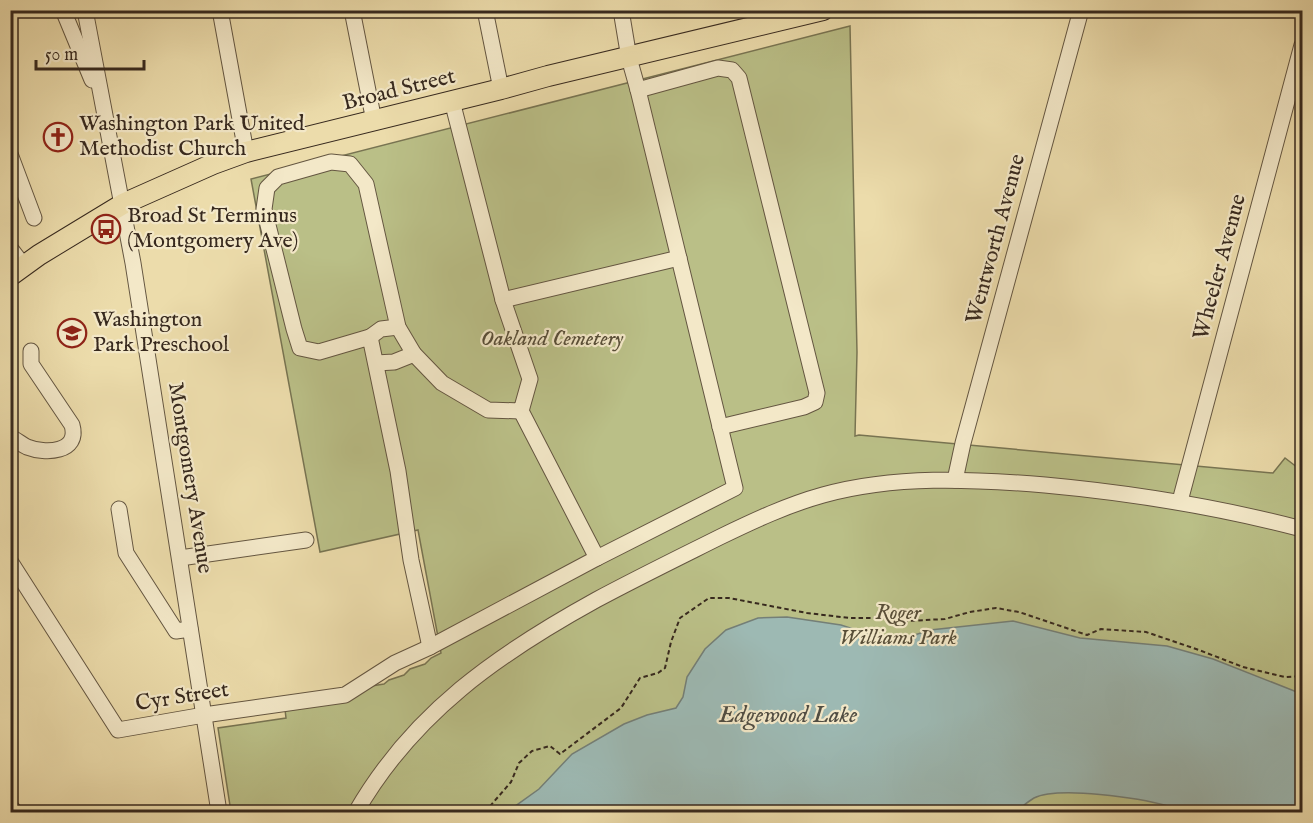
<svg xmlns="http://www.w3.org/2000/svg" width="1313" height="823" viewBox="0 0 1313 823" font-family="'IM FELL English',serif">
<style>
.green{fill:#babf87;stroke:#787452;stroke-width:1.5}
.water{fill:#9db9b3;stroke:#747f77;stroke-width:1.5}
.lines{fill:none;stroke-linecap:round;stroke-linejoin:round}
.minor-casing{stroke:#645641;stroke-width:17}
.major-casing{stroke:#37291e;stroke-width:22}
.path{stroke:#37291e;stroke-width:2;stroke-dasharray:4.5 3;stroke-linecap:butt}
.minor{stroke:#f3e8c8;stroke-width:15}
.major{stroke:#ecdcab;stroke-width:20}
.labels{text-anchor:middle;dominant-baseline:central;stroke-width:4.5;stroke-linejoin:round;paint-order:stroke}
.street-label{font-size:22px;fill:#37291e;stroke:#f3e8c8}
.poi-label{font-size:22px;fill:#37291e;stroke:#f3e8c8;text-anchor:start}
.park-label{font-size:22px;font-style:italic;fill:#584e38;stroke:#f3e8c8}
.water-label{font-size:24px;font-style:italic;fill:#504d43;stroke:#f3e8c8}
</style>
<rect width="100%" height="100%" fill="#ecdcab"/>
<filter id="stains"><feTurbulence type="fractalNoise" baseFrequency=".00333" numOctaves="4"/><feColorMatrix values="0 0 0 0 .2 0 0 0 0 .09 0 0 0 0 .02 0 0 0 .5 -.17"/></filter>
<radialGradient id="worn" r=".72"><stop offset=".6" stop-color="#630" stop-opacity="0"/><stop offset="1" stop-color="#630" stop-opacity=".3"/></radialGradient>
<path class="green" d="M850 26 857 352 855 436 859 435 1273 473 1285 458 1302 471V812H231L218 728 286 718 284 701 289 699 384 684 389 680 404 675 410 669 425 664 431 658 441 653 418 530 320 552 251 179Z"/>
<path class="water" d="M787 617 841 625 893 642 930 630 1013 621 1080 638 1167 646 1213 659 1302 694V812H1186C1180 810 1174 807 1168 806 1140 798 1059 786 1034 798 1027 802 1021 808 1015 812H507L539 789 572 754 624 724 647 715 676 708 683 697 687 677 705 649 726 630 758 618Z"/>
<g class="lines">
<g class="minor-casing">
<g id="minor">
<path d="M63 10 92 80"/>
<path d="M85 10 133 263 219 812"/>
<path d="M220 10 246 152"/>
<path d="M352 10 374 121"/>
<path d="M485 10 501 89"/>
<path d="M638 90 718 68 732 70 739 78 817 393 815 402 804 407 720 427"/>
<path d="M10 154 34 218"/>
<path d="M10 248 24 266"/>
<path d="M503 300 679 258"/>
<path d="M370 337 381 329 398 327"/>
<path d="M376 363 394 362 414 354"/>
<path d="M521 411 597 558 735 488 638 90 629 58 621 10"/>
<path d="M10 437C17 440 21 444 27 447 45 454 80 453 72 425L31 364V351"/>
<path d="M955 480 963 443 1081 10"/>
<path d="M1180 501 1302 45"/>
<path d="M119 509 126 553 176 631 190 629"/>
<path d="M180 558 306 540"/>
<path d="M10 561 118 730 204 715 345 695 395 663 430 647 597 558"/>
<path d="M430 647 411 560 398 471 370 337 319 352 300 348 294 329 264 209 267 188 278 177 331 162 350 164 366 184 398 327 414 354 442 383 488 410 521 411 530 379 503 300 452 101"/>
<path d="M10 806 15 812"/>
<path d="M356 812C413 713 498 654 596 600 637 578 678 558 720 537 753 521 787 505 823 495 895 475 971 479 1045 485 1132 493 1218 507 1302 529"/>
</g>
</g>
<g class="major-casing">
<path id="major" d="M10 276 39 255 123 204 213 164 246 152 501 89 548 76 823 10"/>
</g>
<path class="path" d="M485 812 511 782 519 763 532 751 550 746 560 754 621 708 640 678 658 673 665 668 671 642 680 618 709 598H729L807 613 850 618H884L907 621 945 619 970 612 996 608 1019 612 1087 635 1101 629 1146 632 1199 650 1243 667 1285 677 1302 676"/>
<use href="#minor" class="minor"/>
<use href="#major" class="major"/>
</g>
<defs>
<g id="church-ring" transform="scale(1.5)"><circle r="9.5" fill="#f3e8c8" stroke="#8f2418" stroke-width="1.5"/><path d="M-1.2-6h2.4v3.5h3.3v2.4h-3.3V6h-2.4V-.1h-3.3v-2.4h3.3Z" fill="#8f2418"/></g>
<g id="bus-ring" transform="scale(1.5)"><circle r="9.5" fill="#f3e8c8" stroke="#8f2418" stroke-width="1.5"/><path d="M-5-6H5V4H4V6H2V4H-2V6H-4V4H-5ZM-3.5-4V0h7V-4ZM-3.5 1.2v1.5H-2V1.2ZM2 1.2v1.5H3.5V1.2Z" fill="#8f2418"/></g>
<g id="school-ring" transform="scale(1.5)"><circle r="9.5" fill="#f3e8c8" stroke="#8f2418" stroke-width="1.5"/><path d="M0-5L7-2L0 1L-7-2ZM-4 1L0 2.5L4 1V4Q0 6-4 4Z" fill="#8f2418"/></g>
</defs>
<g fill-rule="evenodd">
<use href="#church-ring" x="58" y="137"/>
<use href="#bus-ring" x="106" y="229"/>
<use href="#school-ring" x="72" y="333"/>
</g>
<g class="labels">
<g class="street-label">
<text transform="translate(399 90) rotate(-14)">Broad Street</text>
<text transform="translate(996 239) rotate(-75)">Wentworth Avenue</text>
<text transform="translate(1220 267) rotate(-75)">Wheeler Avenue</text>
<text transform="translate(190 478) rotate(81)">Montgomery Avenue</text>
<text transform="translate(182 697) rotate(-9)">Cyr Street</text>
</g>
<g class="poi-label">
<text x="79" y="124">Washington Park United<tspan x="79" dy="25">Methodist Church</tspan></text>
<text x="127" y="216">Broad St Terminus<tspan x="127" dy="25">(Montgomery Ave)</tspan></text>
<text x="93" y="320">Washington<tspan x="93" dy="25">Park Preschool</tspan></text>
</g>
<g class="park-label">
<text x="552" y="339">Oakland Cemetery</text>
<text x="898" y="613">Roger<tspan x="898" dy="25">Williams Park</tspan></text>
</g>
<g class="water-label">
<text x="788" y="715">Edgewood Lake</text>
</g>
</g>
<rect width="1313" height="823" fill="none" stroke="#ecdcab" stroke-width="36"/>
<rect x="12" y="12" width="1289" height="799" fill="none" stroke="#37291e" stroke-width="3"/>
<rect x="18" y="18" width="1277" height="787" fill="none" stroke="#37291e" stroke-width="1.5"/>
<path d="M36 60v9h108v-9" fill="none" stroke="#37291e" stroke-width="3"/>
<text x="45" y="60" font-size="18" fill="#37291e" stroke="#f3e8c8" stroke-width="4.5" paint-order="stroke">50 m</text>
<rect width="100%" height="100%" filter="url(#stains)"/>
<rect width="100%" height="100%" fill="url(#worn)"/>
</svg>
